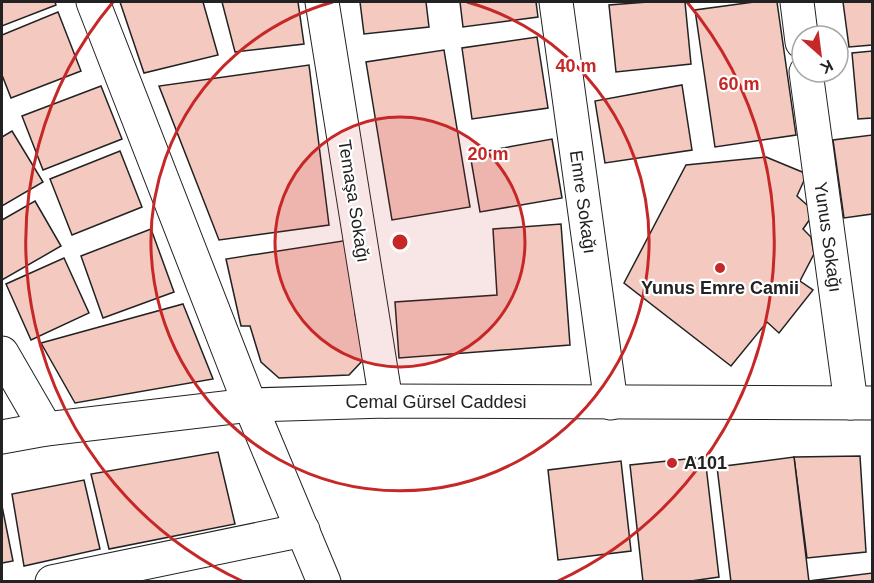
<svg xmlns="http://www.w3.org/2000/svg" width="874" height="583" viewBox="0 0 874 583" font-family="Helvetica,sans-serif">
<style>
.building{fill:#f3c9c0;stroke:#222;stroke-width:1.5}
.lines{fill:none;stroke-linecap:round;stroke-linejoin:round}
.minor-casing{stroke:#222;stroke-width:35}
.minor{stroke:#fff;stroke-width:33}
.ring{fill:none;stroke:#c62828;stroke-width:3}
.poi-dot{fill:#c62828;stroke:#fff;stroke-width:2}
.labels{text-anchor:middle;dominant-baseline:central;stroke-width:4.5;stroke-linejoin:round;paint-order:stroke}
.street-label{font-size:18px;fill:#222;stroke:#fff}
.poi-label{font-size:18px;font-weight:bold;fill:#222;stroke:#fff}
.centre{fill:#c62828;stroke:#fff;stroke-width:3}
.ring-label{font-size:18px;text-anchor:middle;font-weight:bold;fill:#c62828;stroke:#fff;stroke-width:4.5;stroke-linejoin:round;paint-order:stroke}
</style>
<rect width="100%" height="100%" fill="#fff"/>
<g class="building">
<path d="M2 2H55L56 5 2 26Z"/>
<path d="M120 2H203L218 55 144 73Z"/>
<path d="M222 2H298L304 44 235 52Z"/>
<path d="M360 2H426L429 27 364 34Z"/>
<path d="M460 2H536L538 17 463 27Z"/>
<path d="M648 2H685L691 64 616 72 609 5Z"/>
<path d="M754 2H777L796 135 715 147 695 10Z"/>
<path d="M843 2H872V45L849 47Z"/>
<path d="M58 12 81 71 11 98 2 75V35Z"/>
<path d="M537 37 548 108 472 119 462 48Z"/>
<path d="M444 50 470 207 392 220 366 62Z"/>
<path d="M872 51V118L858 119 852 53Z"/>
<path d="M309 65 329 225 219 240 159 86Z"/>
<path d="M682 85 692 150 605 163 595 101Z"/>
<path d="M101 86 122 139 43 170 22 116Z"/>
<path d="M12 131 43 182 2 206V137Z"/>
<path d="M872 135V214L844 218 833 140Z"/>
<path d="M552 139 562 198 480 212 470 154Z"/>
<path d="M120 151 142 207 72 235 50 179Z"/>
<path d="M766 157 807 174 797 196 815 212 803 229 811 237 814 254 800 281 813 290 779 333 767 322 731 366 624 283 686 165Z"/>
<path d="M35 201 61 246 2 280V220Z"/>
<path d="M561 224 570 345 399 358 395 302 497 295 493 229Z"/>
<path d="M151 229 174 292 103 318 81 256Z"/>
<path d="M349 240 365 316 355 314 364 359 349 375 279 378 261 362 250 326H241L226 259Z"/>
<path d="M64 258 89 313 31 340 6 284Z"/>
<path d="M183 304 213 379 75 403 41 343Z"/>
<path d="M218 452 235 524 109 549 91 474Z"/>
<path d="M860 456 866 552 807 558 794 457Z"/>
<path d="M705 457 719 577 684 582H643L630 465Z"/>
<path d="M794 457 809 582H731L717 467Z"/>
<path d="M621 461 631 551 558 560 548 470Z"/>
<path d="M84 480 100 549 24 566 12 494Z"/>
<path d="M2 506 13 561 2 563Z"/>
<path d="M872 573V582H809V581Z"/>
</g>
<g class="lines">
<g class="minor-casing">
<g id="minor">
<path d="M93 2 250 405 324 582"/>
<path d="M322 2 386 401"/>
<path d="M556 2 611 403"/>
<path d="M797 2 802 42"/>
<path d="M806 72 851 403"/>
<path d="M2 353 46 429"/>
<path d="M2 437 46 429 250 405 386 401 872 403"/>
<path d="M52 582 303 530"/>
</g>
</g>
<use href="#minor" class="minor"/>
</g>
<circle cx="400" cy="242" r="125" fill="#c62828" fill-opacity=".12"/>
<g class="ring">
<circle cx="400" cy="242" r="125"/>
<path d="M467 2A249 249 0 1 1 333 2"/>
<path d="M242 581A374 374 0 0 1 113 2M687 2A374 374 0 0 1 558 581"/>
</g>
<g class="poi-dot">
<circle cx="720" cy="268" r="6"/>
<circle cx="672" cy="463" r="6"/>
</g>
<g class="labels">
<g class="street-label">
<text transform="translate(354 201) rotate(81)">Temaşa Sokağı</text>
<text transform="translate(583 202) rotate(82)">Emre Sokağı</text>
<text transform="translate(828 237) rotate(82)">Yunus Sokağı</text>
<text x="436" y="402">Cemal Gürsel Caddesi</text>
</g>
<g class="poi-label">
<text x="720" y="288">Yunus Emre Camii</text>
<text x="684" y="463" text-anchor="start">A101</text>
</g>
</g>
<circle cx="400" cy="242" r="9" class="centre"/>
<g class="ring-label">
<text x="576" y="72">40 m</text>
<text x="739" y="90">60 m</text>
<text x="488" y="160">20 m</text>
</g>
<rect width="874" height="583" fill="none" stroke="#222222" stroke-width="6"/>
<g transform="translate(820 54) rotate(152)"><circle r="28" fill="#ffffff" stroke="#a7a7a7" stroke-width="1.5"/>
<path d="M0-4.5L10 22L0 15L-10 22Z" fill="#c62828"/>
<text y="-9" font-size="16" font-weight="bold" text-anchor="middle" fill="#222222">K</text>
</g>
</svg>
